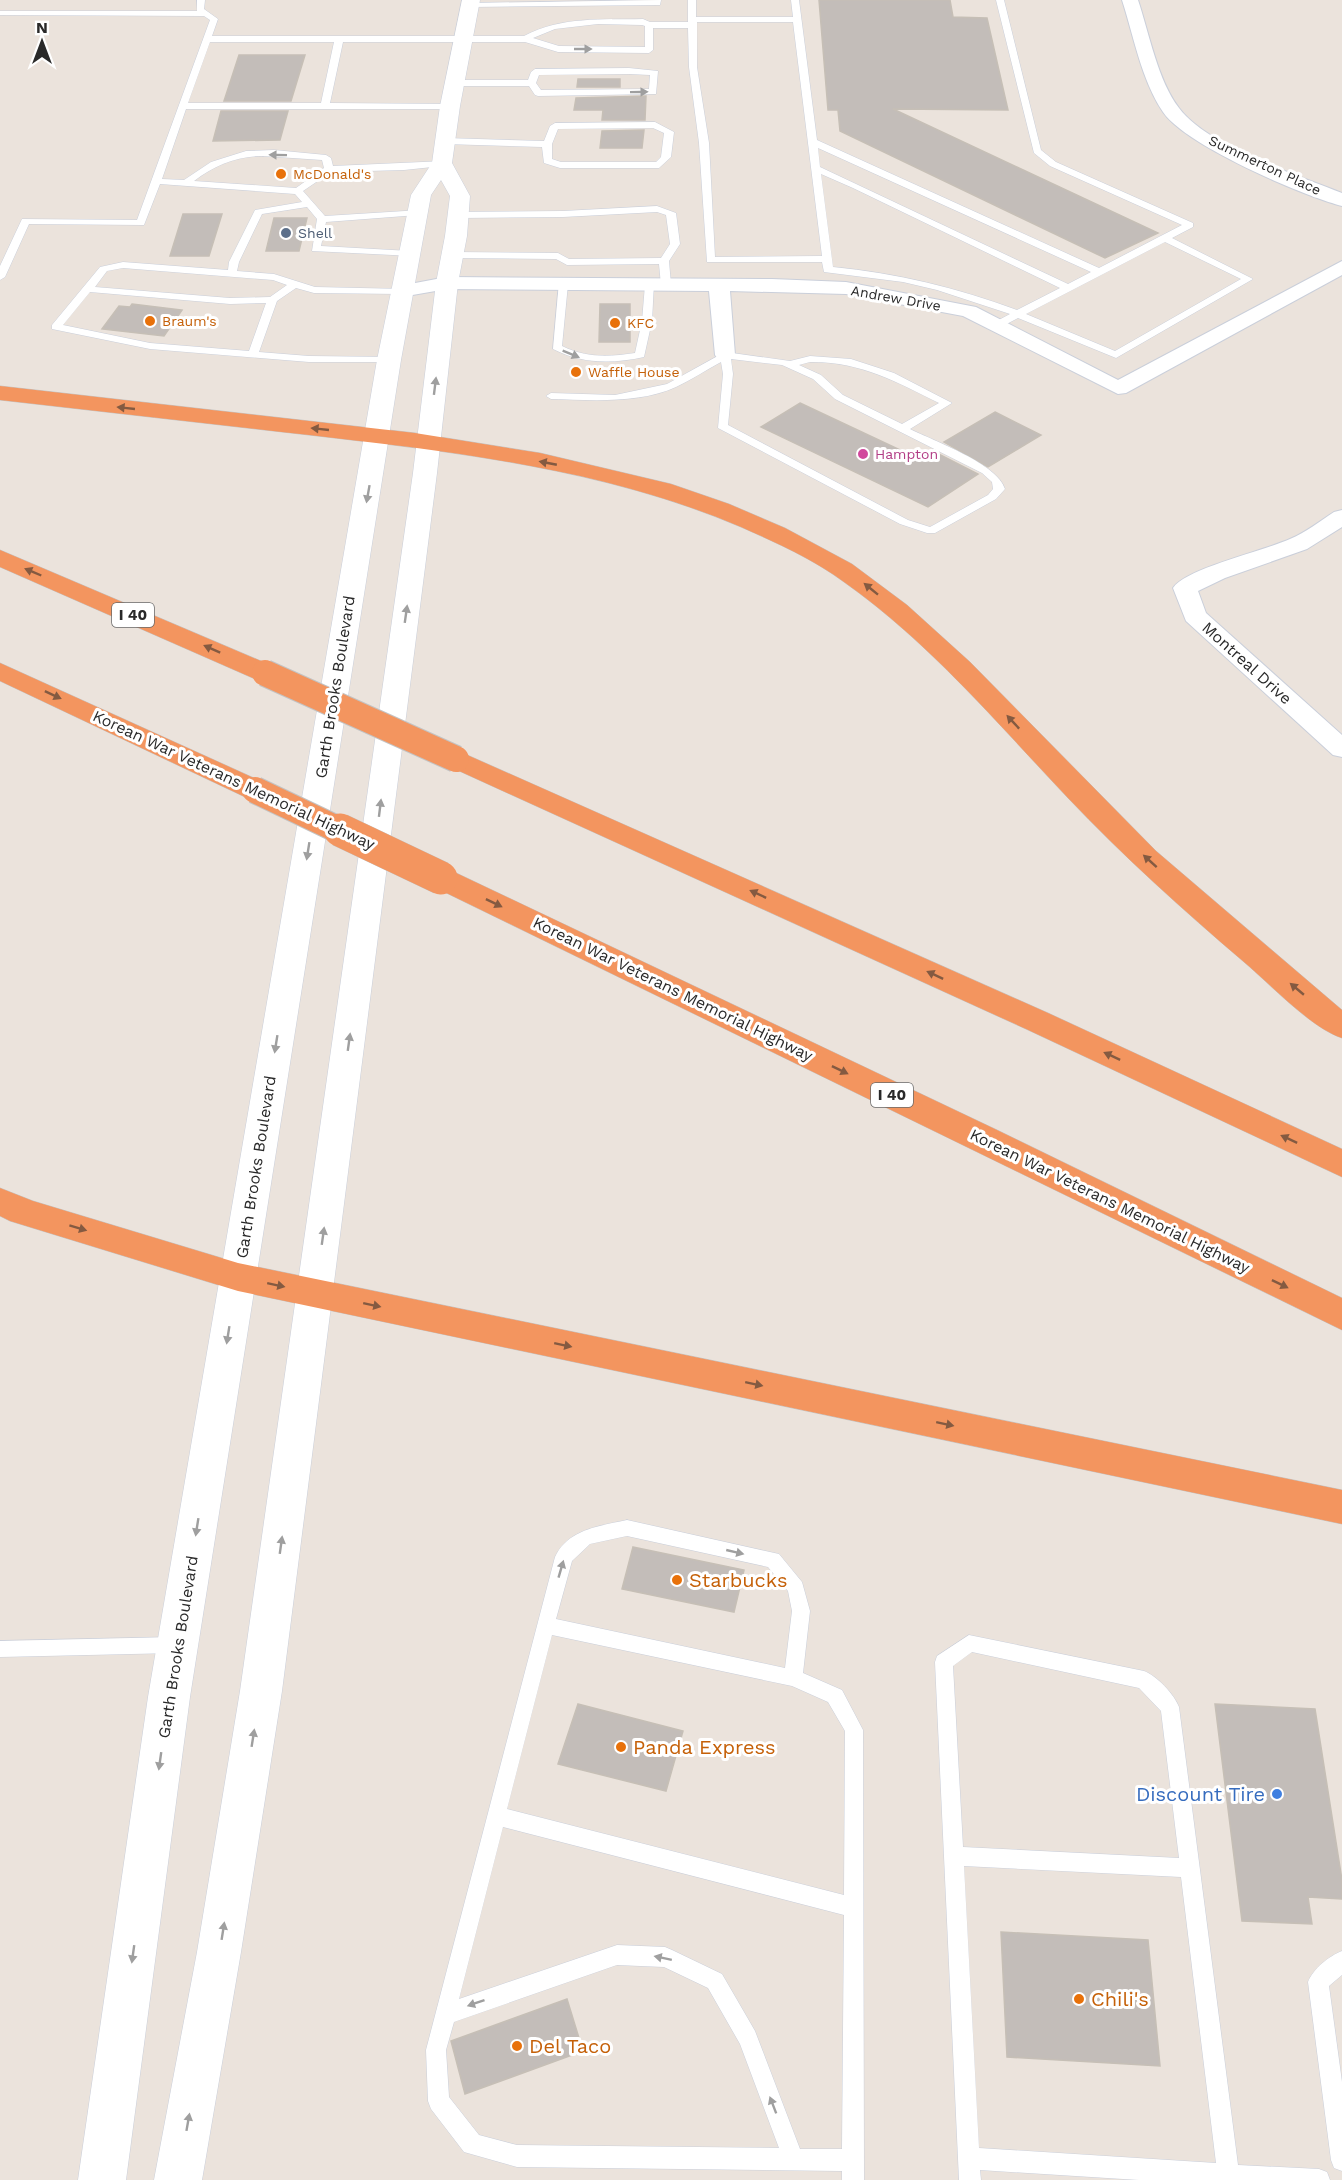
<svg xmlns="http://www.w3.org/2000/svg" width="1342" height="2180" viewBox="0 0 1342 2180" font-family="'Work Sans',sans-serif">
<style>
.building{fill:#c3bdb9;stroke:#c6bfb6;stroke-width:1.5}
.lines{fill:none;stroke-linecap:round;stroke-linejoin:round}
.service-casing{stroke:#cacfda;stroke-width:1}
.minor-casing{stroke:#cacfda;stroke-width:2}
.tertiary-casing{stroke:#cacfda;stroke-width:1}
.motorway-casing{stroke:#c3c3c3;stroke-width:1}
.service{fill:#fff;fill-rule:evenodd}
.minor{fill:#fff;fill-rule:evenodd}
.tertiary{fill:#fff;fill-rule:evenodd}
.motorway{fill:#f3955f;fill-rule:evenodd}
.motorway-bridge-far1-casing{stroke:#c3c3c3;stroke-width:28;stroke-linecap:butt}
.motorway-bridge-casing{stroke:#c3c3c3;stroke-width:34;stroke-linecap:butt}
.motorway-bridge-far1{stroke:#f3955f;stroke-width:26}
.motorway-bridge{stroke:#f3955f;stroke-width:33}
.oneway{fill:#9f9f9f}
.oneway2{fill:#845a41}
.food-dot{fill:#e8710a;stroke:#fff;stroke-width:2}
.service-dot{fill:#5c6f8a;stroke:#fff;stroke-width:2}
.hotel-dot{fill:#d1479c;stroke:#fff;stroke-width:2}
.shop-dot{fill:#3f7fe0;stroke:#fff;stroke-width:2}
.labels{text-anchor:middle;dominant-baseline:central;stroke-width:6;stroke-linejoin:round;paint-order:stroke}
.far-street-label{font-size:14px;fill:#292929;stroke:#fff}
.far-food-label{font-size:14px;fill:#c56008;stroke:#fff;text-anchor:start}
.far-service-label{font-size:14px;fill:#4e5e75;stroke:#fff;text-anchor:start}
.far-hotel-label{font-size:14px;fill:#b23c85;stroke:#fff;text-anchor:start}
.shield{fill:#fff;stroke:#696969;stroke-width:1.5}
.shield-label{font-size:15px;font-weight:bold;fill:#292929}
.street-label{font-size:16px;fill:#292929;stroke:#fff}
.near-food-label{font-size:20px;fill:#c56008;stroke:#fff;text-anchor:start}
.near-shop-label{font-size:20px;fill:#366cbe;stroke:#fff;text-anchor:end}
</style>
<rect width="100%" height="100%" fill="#ebe3dc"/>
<g class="building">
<path d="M819 0H950L953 17 987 18 1008 110 893 109 1158 233 1105 258 840 131 838 110H828Z"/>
<path d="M239 55H305L291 101H224Z"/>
<path d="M578 79H620V87H577Z"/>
<path d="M646 96 645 120H602L603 110H574L576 98Z"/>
<path d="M221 111H288L280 140 213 141Z"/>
<path d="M644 130 642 148H600L602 131Z"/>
<path d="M183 214H222L209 256H170Z"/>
<path d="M274 218H307L299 251H266Z"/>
<path d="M132 304 182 310 164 336 102 329 119 306 130 307Z"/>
<path d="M600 304H630V342H599Z"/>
<path d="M800 403 917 458 931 450 978 474 928 507 761 427Z"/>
<path d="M995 412 1041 435 988 467 944 442Z"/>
<path d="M633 1547 744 1570 734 1612 622 1589Z"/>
<path d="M578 1704 683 1731 666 1791 558 1764Z"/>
<path d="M1215 1704 1315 1709 1342 1880V1899L1308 1897 1312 1924 1242 1921Z"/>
<path d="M1001 1932 1148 1940 1160 2066 1007 2057Z"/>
<path d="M567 1999 583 2051 465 2094 451 2041Z"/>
</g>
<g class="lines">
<g class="service-casing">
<g id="service">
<path d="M197 0H205L204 9 218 19 212 36H524C562 16 602 20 643 19L650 22H688V0H696V17H793L791 0H799L817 140 1099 268 1182 225 1050 166 1034 153 996 0H1004L1041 150 1056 162 1193 223V227L1172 238 1253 279 1116 358 1018 318 1001 327H993V323L1010 314 937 290 903 282 824 272 822 262H707L699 143 689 67 688 28H653V50L649 53 558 52 525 42H343L330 103 453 104V108L450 109H186L162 179 184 180 211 162 246 151 274 150 326 155 331 158 333 166 445 161 447 163 442 166 404 170 331 172 303 191 325 216 421 210V214L418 215 326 222 321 246 410 251 413 252V256L312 251 317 219 307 207 262 214 239 262 237 271 274 274 315 287 405 289 406 291 401 294 314 293 296 288 277 301 259 352 309 356 389 357 394 360 393 362H309L150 349 52 329V325L100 267 123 262 228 270 229 262 255 210 302 202 295 194 160 184 144 225 29 224 5 277 0 280V266L22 219 137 220 210 20 204 16 0 15V11H197ZM697 22H793L822 256 715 257 709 143 697 67ZM598 24 642 25 645 26V47L559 46 533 38 555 29ZM210 42H334L321 103H188ZM818 148 1091 272 1068 284 820 167ZM263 156 322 160 324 168 296 188 194 181C215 165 237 156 263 156ZM821 174 853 188 1060 288 1017 310C957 288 897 273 833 267ZM1165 242 1241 279 1115 351 1026 314ZM123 268 273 280 287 285 270 297 230 298 95 287 107 271ZM90 292 230 304 266 303 249 351 150 343 63 325Z"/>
<path d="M661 0 660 5H657L470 7 466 5 470 3Z"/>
<path d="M629 68 658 71 656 94 538 96 535 95 529 86H455L451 83 455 80H528L531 72 535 69ZM629 74 650 75 649 89 541 90 536 83 539 75Z"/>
<path d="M655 122 674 132 671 157 659 168H560L544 163 542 147 445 144 440 141 445 138 544 141 550 126 555 123ZM653 128 664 133 661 157 656 162H561L552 159V144L558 129Z"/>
<path d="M657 206 676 213 680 244 669 261 671 285 666 288 661 285 659 264 567 265 556 259 452 258 447 255 452 252 558 253 569 259 661 258 670 244 666 215 657 212 563 217 458 218 453 215 458 212 563 211Z"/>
<path d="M559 282 568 284 562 346C586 358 609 357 635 353L642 321 645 285 654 283 652 321 644 357C612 364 582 364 553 349Z"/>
<path d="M725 352 790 361 810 356 851 359 894 373 952 403 910 429C934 441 998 464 1005 489L996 499 935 533H927L900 524 718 428 723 374 721 362C706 370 691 380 676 387 639 404 590 400 551 399L546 396 551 393 615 395 667 384ZM731 359 782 365 813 379 835 399 982 473 992 482 993 489 988 495 930 527 908 520 728 425 733 374ZM810 362C859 361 897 382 939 403L902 424 843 395 821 375 799 365Z"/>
<path d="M627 1520 779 1554 802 1582 810 1611 803 1673 842 1690 863 1730 864 2180H842V2171L517 2167 464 2152 431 2109 428 2101 426 2050 555 1557C568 1529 600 1526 627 1520ZM627 1536 768 1567 788 1591 792 1611 785 1668 556 1619 572 1561 590 1544ZM552 1635 792 1686 828 1702 845 1731 844 1895 507 1809ZM503 1827 844 1915 842 2149H800L755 2031 722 1974 672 1950 665 1947 617 1945 459 1999ZM617 1965 664 1967 708 1988 740 2044 779 2148 517 2145 479 2135 449 2097 446 2050 454 2022Z"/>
<path d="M969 1635 1144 1671C1157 1676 1174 1694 1179 1707L1238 2165 1319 2169 1327 2172 1330 2180H1139L980 2170 981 2180H959L935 1662 937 1656ZM972 1652 1139 1688 1161 1711 1179 1858 963 1847 953 1666ZM964 1866 1181 1877 1216 2163 979 2148Z"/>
<path d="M175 1637 182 1639 184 1645 182 1651 175 1653 0 1657V1641Z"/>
<path d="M1342 1951V1975L1329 1986 1342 2082V2171L1334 2168 1331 2160 1308 1982C1313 1969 1329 1956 1342 1951Z"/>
</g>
</g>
<g class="minor-casing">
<g id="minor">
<path d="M1122 0H1138C1149 33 1158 81 1179 108 1207 146 1297 175 1342 193V206C1303 196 1185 145 1163 112 1141 79 1134 37 1122 0Z"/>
<path d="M1342 261V275L1126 393 1118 394 963 316 846 294 730 291 735 355 732 359 725 361 718 359 715 355 709 291 447 289 401 297 394 295 391 291 394 287 447 277 772 279 846 282 976 307 1118 380Z"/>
<path d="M1342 510V527L1307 549 1225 578 1198 591 1206 613 1342 735V757L1333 755 1186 621 1173 588C1187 568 1264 551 1290 539 1305 533 1320 521 1334 512Z"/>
</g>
</g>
<g class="tertiary-casing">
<path id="tertiary" d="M462 0H480L460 106 452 163 470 196 467 236 458 283 437 473 282 1691 241 1952 202 2180H154L197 1952 240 1691 413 473 436 283 445 236 450 196 441 180 431 195 401 360 190 1697 126 2180H78L148 1697 377 360 411 195 432 163 440 106Z"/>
</g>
<g class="motorway-casing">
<g id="motorway">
<path d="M0 386 415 433 540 453 671 484 729 504 785 528 852 564 907 605 970 662 1156 851 1342 1010V1038C1311 1028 1270 984 1244 962 1183 910 1123 856 1068 798 997 723 929 642 844 582 813 559 777 543 741 527 605 469 456 452 309 435 206 423 103 412 0 400Z"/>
<path d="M0 550 275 667 279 673 275 679 265 681 255 679 0 567Z"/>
<path d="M0 663 265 783 269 790 265 797 255 799 245 797 0 681Z"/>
<path d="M456 750 1048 1013 1342 1149V1177L1026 1029 446 765 442 759 446 753Z"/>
<path d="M441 868 452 871 997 1130 1342 1298V1330L430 885 426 878 430 871Z"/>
<path d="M0 1188 33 1201 238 1263 1342 1490V1524L238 1291 10 1221 0 1216Z"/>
</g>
</g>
<use href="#service" class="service"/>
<use href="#minor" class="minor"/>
<use href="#tertiary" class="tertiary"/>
<use href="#motorway" class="motorway"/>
<g class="motorway-bridge-far1-casing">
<g id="motorway-bridge-far1">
<path d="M265 673 456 759"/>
<path d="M255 790 343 832"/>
</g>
</g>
<g class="motorway-bridge-casing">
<path id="motorway-bridge" d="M340 830 441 878"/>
</g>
<use href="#motorway-bridge-far1" class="motorway-bridge-far1"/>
<use href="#motorway-bridge" class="motorway-bridge"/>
</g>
<defs><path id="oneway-solid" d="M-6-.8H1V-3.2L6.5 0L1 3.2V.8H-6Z" transform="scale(1.5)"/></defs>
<g class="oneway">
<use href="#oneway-solid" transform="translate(583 49)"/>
<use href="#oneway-solid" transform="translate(639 92) rotate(-1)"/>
<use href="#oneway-solid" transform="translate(278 155) rotate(-179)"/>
<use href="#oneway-solid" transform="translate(571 354) rotate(22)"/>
<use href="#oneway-solid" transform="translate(435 386) rotate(-83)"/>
<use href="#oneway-solid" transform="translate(368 494) rotate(100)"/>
<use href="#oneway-solid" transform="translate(406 614) rotate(-82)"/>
<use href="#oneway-solid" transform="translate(380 808) rotate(-83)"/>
<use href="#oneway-solid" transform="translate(308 851) rotate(99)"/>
<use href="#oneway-solid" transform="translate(349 1042) rotate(-82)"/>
<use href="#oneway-solid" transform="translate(276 1044) rotate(99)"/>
<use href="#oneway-solid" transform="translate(323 1236) rotate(-82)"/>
<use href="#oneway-solid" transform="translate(228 1335) rotate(99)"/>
<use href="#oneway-solid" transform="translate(197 1527) rotate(99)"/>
<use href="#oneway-solid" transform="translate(281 1545) rotate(-82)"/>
<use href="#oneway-solid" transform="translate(735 1552) rotate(13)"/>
<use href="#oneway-solid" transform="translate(561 1569) rotate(-74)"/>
<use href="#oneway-solid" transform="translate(253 1738) rotate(-81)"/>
<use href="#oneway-solid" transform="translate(160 1761) rotate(98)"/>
<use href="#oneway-solid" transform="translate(223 1931) rotate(-81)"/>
<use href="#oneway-solid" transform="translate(133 1954) rotate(98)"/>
<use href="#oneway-solid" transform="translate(663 1958) rotate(-168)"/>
<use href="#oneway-solid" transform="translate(476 2003) rotate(161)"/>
<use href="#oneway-solid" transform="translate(773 2105) rotate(-111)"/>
<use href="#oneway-solid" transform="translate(188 2122) rotate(-80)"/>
</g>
<g class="oneway2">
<use href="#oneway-solid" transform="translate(126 408) rotate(-174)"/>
<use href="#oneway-solid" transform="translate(320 429) rotate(-174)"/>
<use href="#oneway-solid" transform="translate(548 463) rotate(-169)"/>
<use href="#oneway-solid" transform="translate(33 572) rotate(-157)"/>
<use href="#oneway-solid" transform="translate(871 589) rotate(-141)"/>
<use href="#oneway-solid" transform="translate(212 649) rotate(-156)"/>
<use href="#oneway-solid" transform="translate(53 695) rotate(25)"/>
<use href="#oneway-solid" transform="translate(1013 722) rotate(-133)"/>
<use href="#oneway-solid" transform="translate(1150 861) rotate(-138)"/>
<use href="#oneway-solid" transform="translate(758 894) rotate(-155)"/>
<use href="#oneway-solid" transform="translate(494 903) rotate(26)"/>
<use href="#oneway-solid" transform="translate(935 975) rotate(-155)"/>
<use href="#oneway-solid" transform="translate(1297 989) rotate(-140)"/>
<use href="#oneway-solid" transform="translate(1112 1056) rotate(-155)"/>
<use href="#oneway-solid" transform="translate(840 1070) rotate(26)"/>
<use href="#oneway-solid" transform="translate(1289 1139) rotate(-155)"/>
<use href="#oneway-solid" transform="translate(78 1228) rotate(17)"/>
<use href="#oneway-solid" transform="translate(1280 1284) rotate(26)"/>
<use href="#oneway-solid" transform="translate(276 1285) rotate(12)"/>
<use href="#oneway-solid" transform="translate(372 1305) rotate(12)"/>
<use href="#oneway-solid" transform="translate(563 1345) rotate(12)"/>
<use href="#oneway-solid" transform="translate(754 1384) rotate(12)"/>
<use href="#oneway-solid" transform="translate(945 1424) rotate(12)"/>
</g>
<g class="food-dot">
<circle cx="281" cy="174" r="6"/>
<circle cx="150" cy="321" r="6"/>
<circle cx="615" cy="323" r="6"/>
<circle cx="576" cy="372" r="6"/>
<circle cx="677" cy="1580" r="6"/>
<circle cx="621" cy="1747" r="6"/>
<circle cx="1079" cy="1999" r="6"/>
<circle cx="517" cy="2046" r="6"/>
</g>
<circle class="service-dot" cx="286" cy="233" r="6"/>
<circle class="hotel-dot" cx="863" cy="454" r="6"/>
<circle class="shop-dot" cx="1277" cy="1794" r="6"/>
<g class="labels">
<g class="far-street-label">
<text transform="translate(1265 165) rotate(25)">Summerton Place</text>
<text transform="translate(896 298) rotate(10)">Andrew Drive</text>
</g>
<g class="far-food-label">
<text x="293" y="174">McDonald's</text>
<text x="162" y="321">Braum's</text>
<text x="627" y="323">KFC</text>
<text x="588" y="372">Waffle House</text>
</g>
<g class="far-service-label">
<text x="298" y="233">Shell</text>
</g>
<g class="far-hotel-label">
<text x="875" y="454">Hampton</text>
</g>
<g class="shield">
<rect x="112" y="603" width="42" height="24" rx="4.5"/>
<rect x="871" y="1083" width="42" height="24" rx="4.5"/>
</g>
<g class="shield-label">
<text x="133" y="615">I 40</text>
<text x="892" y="1095">I 40</text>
</g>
<g class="street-label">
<text transform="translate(1247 663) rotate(42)">Montreal Drive</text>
<text transform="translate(335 687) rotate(-81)">Garth Brooks Boulevard</text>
<text transform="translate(234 780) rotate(25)">Korean War Veterans Memorial Highway</text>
<text transform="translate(673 989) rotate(26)">Korean War Veterans Memorial Highway</text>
<text transform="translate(256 1167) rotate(-81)">Garth Brooks Boulevard</text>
<text transform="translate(1110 1201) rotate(26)">Korean War Veterans Memorial Highway</text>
<text transform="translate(178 1647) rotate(-81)">Garth Brooks Boulevard</text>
</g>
<g class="near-food-label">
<text x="689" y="1580">Starbucks</text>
<text x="633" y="1747">Panda Express</text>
<text x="1091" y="1999">Chili's</text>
<text x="529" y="2046">Del Taco</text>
</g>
<g class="near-shop-label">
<text x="1265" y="1794">Discount Tire</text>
</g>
</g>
<g transform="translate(42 42)" stroke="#ffffff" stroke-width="4.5" paint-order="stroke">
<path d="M0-4.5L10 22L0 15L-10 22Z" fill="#292929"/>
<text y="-9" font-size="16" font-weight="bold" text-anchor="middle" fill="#292929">N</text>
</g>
</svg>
